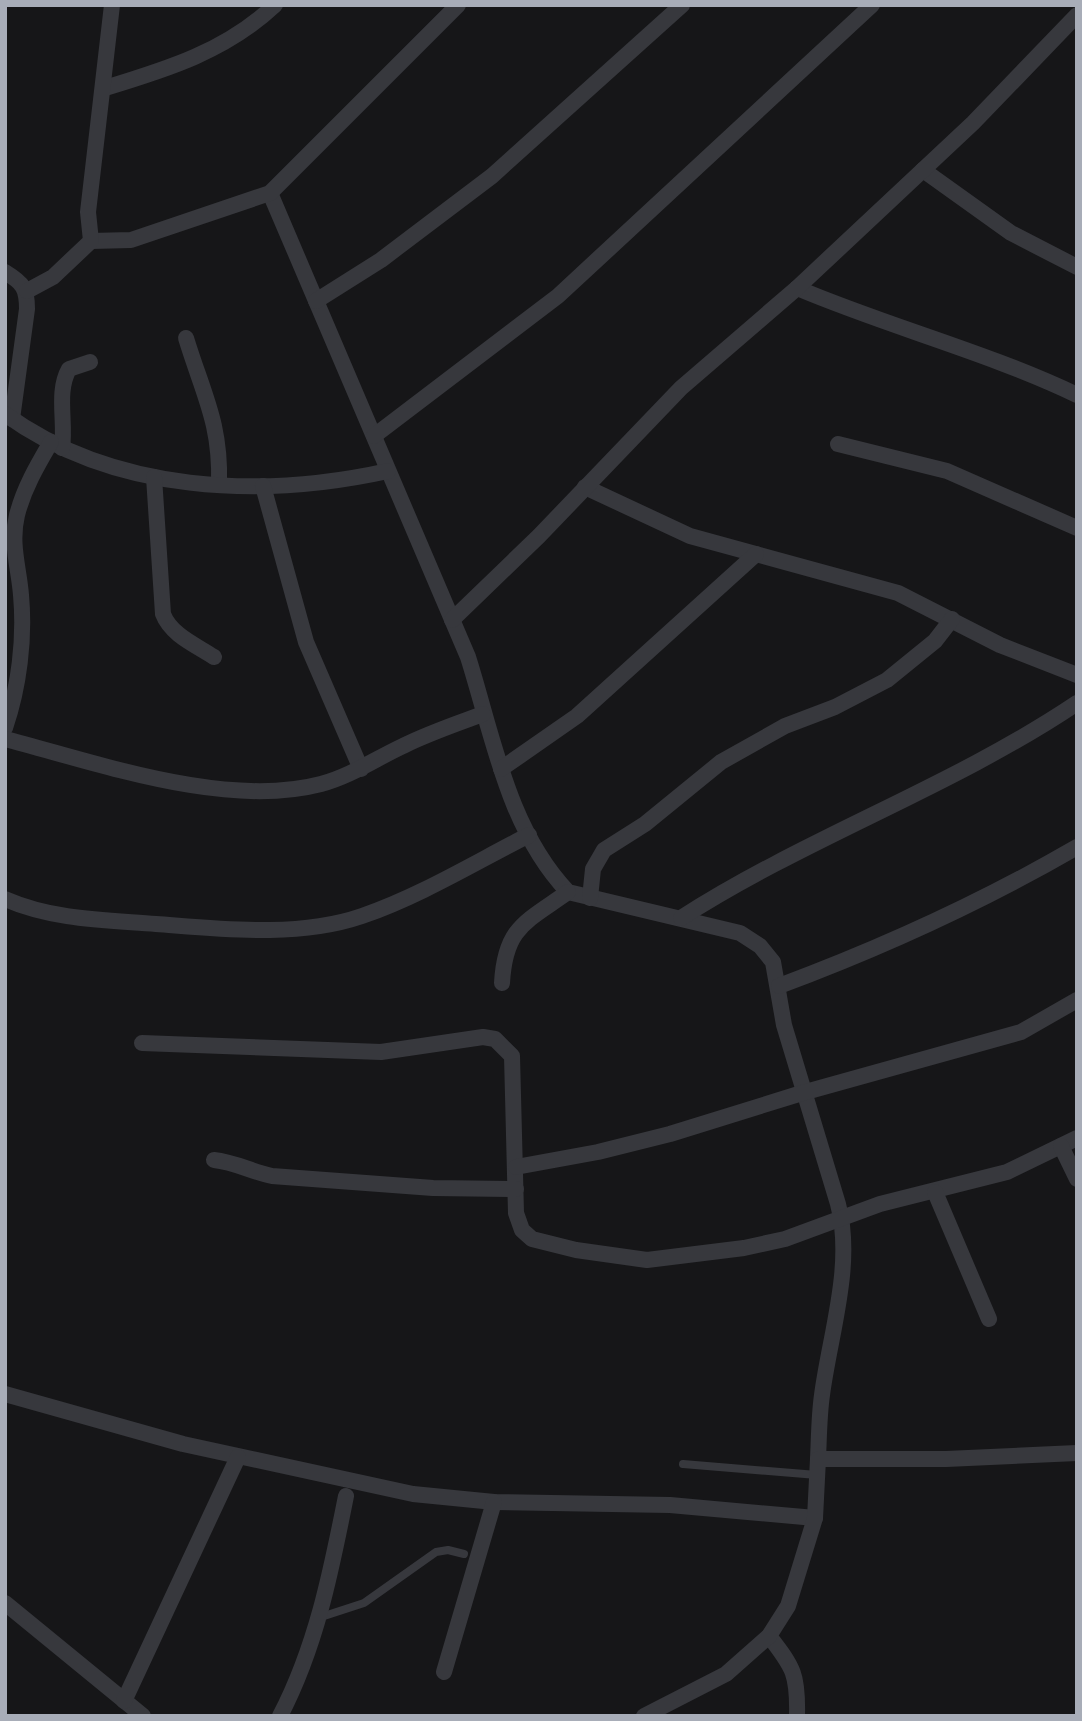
<svg xmlns="http://www.w3.org/2000/svg" width="1082" height="1721" viewBox="0 0 1082 1721" font-family="Jost,sans-serif">
<style>
.lines{fill:none;stroke-linecap:round;stroke-linejoin:round}
.service{stroke:#37383d;stroke-width:8}
.minor{stroke:#37383d;stroke-width:16}
</style>
<rect width="100%" height="100%" fill="#161618"/>
<g class="lines">
<g class="service">
<path d="M683 1464 817 1475"/>
<path d="M318 1618 364 1603 436 1552 448 1550 464 1554"/>
</g>
<g class="minor">
<path d="M105 88C168 69 226 51 275 5"/>
<path d="M923 170 1011 233 1077 267"/>
<path d="M270 193 468 657C493 736 508 829 568 892L740 933 760 946 773 962 784 1025 838 1204C854 1265 830 1334 822 1395 819 1416 819 1438 818 1459"/>
<path d="M91 241 131 240 270 193 458 5"/>
<path d="M5 272C23 283 27 288 27 309L12 419"/>
<path d="M797 288C889 327 987 352 1077 395"/>
<path d="M27 291 53 277 91 241 88 212 112 5"/>
<path d="M316 301 381 260 492 176 682 5"/>
<path d="M186 338C203 394 221 423 219 484"/>
<path d="M5 414C114 493 261 499 388 471"/>
<path d="M374 436 558 296 872 5"/>
<path d="M838 444 947 471 1077 528"/>
<path d="M62 448C66 422 56 392 69 369L90 362"/>
<path d="M154 477 163 614C171 635 196 645 214 657"/>
<path d="M263 486 306 642 361 769"/>
<path d="M585 487 690 536 898 593 1000 645 1077 675"/>
<path d="M452 620 539 536 681 388 797 288 973 123 1077 15"/>
<path d="M5 728C19 687 25 639 21 595 19 568 10 544 17 515 24 488 37 466 51 442"/>
<path d="M5 739C98 763 226 809 321 784 351 776 375 759 403 746 429 733 456 724 483 714"/>
<path d="M501 769 577 716 756 554"/>
<path d="M590 898 593 869 604 850 645 824 721 762 785 726 835 707 887 680 935 641 952 619"/>
<path d="M5 899C53 920 105 920 156 924 222 929 298 938 362 916 420 896 474 863 529 835"/>
<path d="M681 918C807 837 952 787 1077 703"/>
<path d="M502 983C505 927 526 922 568 892"/>
<path d="M779 986C881 948 982 902 1077 847"/>
<path d="M142 1043 381 1052 483 1037 495 1039 512 1056 516 1213 522 1230 532 1239 576 1250 647 1260 744 1248 785 1239 880 1204 1007 1172 1077 1138"/>
<path d="M1061 1146 1077 1179"/>
<path d="M214 1160C235 1162 252 1172 272 1176L433 1188 516 1189"/>
<path d="M516 1167 598 1152 670 1134 802 1093 1021 1032 1077 1000"/>
<path d="M935 1192 989 1319"/>
<path d="M5 1394 183 1444 413 1494 494 1502 670 1505 815 1518"/>
<path d="M5 1603 143 1716"/>
<path d="M769 1636C794 1668 798 1675 797 1716"/>
<path d="M444 1672 494 1502"/>
<path d="M124 1701 238 1457"/>
<path d="M280 1716C316 1647 331 1572 346 1496"/>
<path d="M644 1716 726 1674 769 1636 788 1606 815 1518 818 1459H946L1077 1453"/>
</g>
</g>
<rect width="1082" height="1721" fill="none" stroke="#a8adb8" stroke-width="14"/>
</svg>
